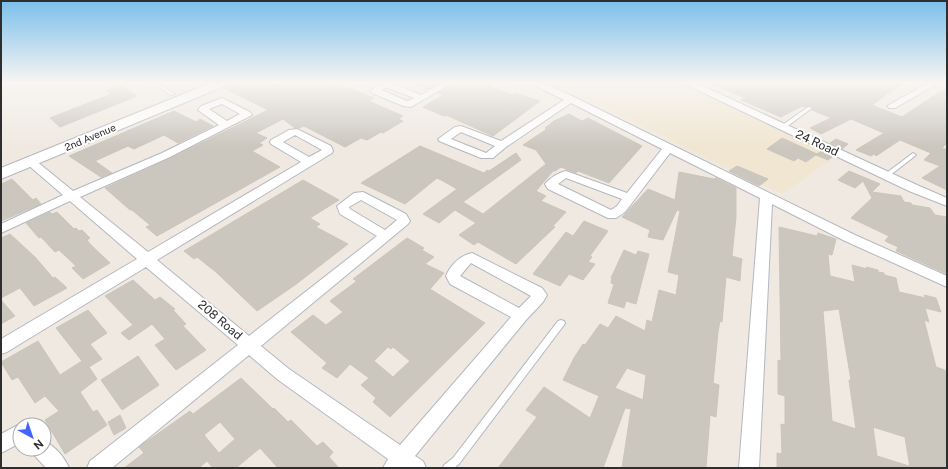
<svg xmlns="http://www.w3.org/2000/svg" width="948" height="469" viewBox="0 0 948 469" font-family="'Public Sans',sans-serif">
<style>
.education{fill:#f0e6d1}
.building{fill:#cbc7bf;stroke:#cbc5ba;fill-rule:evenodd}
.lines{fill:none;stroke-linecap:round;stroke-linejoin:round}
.lane-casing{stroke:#b4b7c1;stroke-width:2}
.street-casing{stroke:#b4b7c1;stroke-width:2}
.secondary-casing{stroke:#b4b7c1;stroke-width:2}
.lane{fill:#fff;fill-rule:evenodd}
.street{fill:#fff;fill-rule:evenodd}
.secondary{fill:#fff;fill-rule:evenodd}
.labels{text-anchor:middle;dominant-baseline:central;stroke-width:4;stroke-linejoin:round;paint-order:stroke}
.far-street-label{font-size:10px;fill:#2e2e2e;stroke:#fff}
.street-label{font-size:12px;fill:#2e2e2e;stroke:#fff}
</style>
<rect width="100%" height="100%" fill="#efe9e1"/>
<path class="education" d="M541 82H679L835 157 782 194 602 107Z"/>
<g class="building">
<path d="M238 82H249L267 88 281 82H326L345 89 349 88 374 98 369 101 403 116 398 119 403 121 383 133 381 132 367 140 361 138 345 147 304 126 299 128H295L283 119 256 133 267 138 259 143 263 145 252 151 280 167 157 236 146 227 150 225 132 210H130L105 188 171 158 268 110 224 88Z"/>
<path d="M410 82H442L428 89Z"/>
<path d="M455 82H497L489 86 513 95 516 93 540 101 493 136 446 115 444 116 423 107 443 95 438 93Z"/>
<path d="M708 82H904L872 105 902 117 947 87V143L942 148 947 150V190L922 178 940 166 924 160 931 153 900 140 876 156 874 154 871 156 856 150 884 133 851 119 821 134 810 128 831 118 812 110 813 107 811 106 805 107 802 106 781 117 741 100 745 98Z"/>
<path d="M119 85 137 96 60 127 50 118 111 94 106 90Z"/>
<path d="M174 111 196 122 200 119 213 126 178 143 164 135 134 149 128 146 95 161 112 173 101 177 69 156Z"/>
<path d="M569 114 582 121 588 118 642 146 609 183 578 171 576 173 561 167 555 171H553L536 191 546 196 541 201 566 212 553 226 555 227 516 264 478 242 474 245 459 235 476 223 455 210 439 223 423 214 457 189 443 181 437 178 405 204 361 183 420 146 484 173 487 170 489 171 516 153 521 160 463 202 483 214 546 164 536 150 523 145 547 129 545 128 554 121Z"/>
<path d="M782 138 817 154 806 162 798 158 794 161 767 149Z"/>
<path d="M836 139 848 144 842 149 830 143Z"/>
<path d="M821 151 833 156 828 160 816 155Z"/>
<path d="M737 166 768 179 759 186 729 171Z"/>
<path d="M849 171 880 184 872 192 901 196 904 202 911 203 912 205 930 208 935 215 947 217V274L896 251 898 247 885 241 889 236 851 218 872 198 863 181 855 188 838 180Z"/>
<path d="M679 172 714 179 716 178 736 188V217L732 256 742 259 741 267 740 281 726 277 722 322 720 321 718 332 713 383 719 385 716 417 710 415 706 468H622L631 409 625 408 603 468H498L537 417 526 410 544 387 590 418 599 396 563 380 574 358 583 344 585 345 600 324 608 328 616 316 645 331 647 320 652 322 659 290 676 295 679 275 668 272 680 211 677 210 663 240 648 237 650 230 622 217 648 189 675 200ZM627 368 646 375 643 400 615 388Z"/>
<path d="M12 179 33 200 36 198 41 204 1 221V184Z"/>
<path d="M303 180 339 200 310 218 320 224 316 227 348 244 295 285 257 311 216 272 197 257 194 259 184 251Z"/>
<path d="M50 212 52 214 57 212 74 229 76 228 79 231 82 230 90 238 87 240 90 244 110 263 83 279 72 268 76 266 59 250 55 252 41 237 39 238 26 223Z"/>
<path d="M584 221 608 231 590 256 592 257 588 262 595 264 583 280 569 274 560 286 533 274 566 232 573 236Z"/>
<path d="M779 227 817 236 818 233 836 239 832 255 828 254 830 276 855 282 852 265 867 269 866 267 878 270V272L884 273V275L896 278 899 292 926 298 924 295 936 298 941 312 925 308 929 322 924 320 936 367 945 370 947 379V468H910L905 437 873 427 877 456 909 466V468H777V453L782 454 781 424 785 425V396L778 394V360L781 361ZM839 309 851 380H849L856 429 832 421 823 311Z"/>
<path d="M10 234 35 257 53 278 55 277 67 288 34 306 20 288 1 298V238Z"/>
<path d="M407 238 424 248 422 250 434 257 425 264 444 273 430 289 485 323 390 417 373 402 376 398 361 385 369 378 350 364 337 378 322 368 327 363 291 332 313 315 326 325 343 312 330 301 357 281 353 279ZM388 347 391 349 393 347 410 361 393 377 374 361Z"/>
<path d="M624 250 636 255 638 251 649 254 636 304 626 301 624 308 608 303 614 284 611 283 612 278H611Z"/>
<path d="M133 280 155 300 160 297 175 309 173 310 186 324 183 326 206 350 176 370 155 345 165 339 152 324 129 340 121 333 133 325 105 296Z"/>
<path d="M1 300 15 316 1 324Z"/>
<path d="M88 310 107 333 90 344 102 359 89 367 97 379 80 392 93 412 97 410 107 425 65 454 45 420 59 411 45 396 35 403 18 377 12 380 1 362 38 341 60 375 82 361 56 328Z"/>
<path d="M138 356 159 385 122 410 101 380Z"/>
<path d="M241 378 273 409 274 408 288 422 291 420 317 446 323 442 333 452 329 457 339 468H278L260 448 236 468H213L207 461 199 468H124L144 453 139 447 143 444 190 411 193 414ZM220 422 235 439 219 453 204 435Z"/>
<path d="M120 415 126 428 114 435 108 422Z"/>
</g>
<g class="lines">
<g class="lane-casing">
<g id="lane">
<path d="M151 82H155L175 94 171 95Z"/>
<path d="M808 107H810L812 108 785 128H781V126Z"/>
<path d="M913 153 916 155 915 156 889 176H885L884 175 885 174Z"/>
<path d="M561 320 564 321 565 323 564 325 459 464 454 468H443L444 465 453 458 558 321Z"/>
</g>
</g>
<g class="street-casing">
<g id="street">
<path d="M383 82 392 83 421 95 444 82H454L411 107 403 106 372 93 370 91ZM385 88H388L414 98 407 101 382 90Z"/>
<path d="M531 82H541L574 97 855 235 947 276V287L845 241 772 204 759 468H739L760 198 670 153 625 212 616 218H608L548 189 545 184C551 177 558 173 566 171L627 193 662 149 571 103 506 147 493 158H481L439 141 438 139 455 127 461 126 501 141 564 100 532 84ZM461 132 495 146 486 153 451 139ZM566 178 622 199 617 206 611 210 558 184Z"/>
<path d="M684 82H694L917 185 947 198V206L909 191 685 84Z"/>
<path d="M930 82H940L895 108H889L887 106Z"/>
<path d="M222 98 250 112 252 115 170 157 80 197 148 252 301 162 271 144 270 142 271 140 289 130 297 129 331 146 333 151 332 153 157 260 249 336 377 236 340 214 337 206 354 193 363 192 406 214 410 221 408 224 261 346 289 369 400 445 511 317 450 284 446 276C450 265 461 255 472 253L542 288 547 295 543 302 526 320 415 456 423 461 426 468H383L388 459 277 379 249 355 112 468H87L90 461 238 345 146 267 7 352 1 354V339L137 259 70 201 1 233V224L63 195 27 164 25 162 27 160H35L73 191 162 153 219 125 198 110 201 106ZM222 104 240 114 227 121 209 109ZM295 135 322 150 309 157 283 142ZM361 200 397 220 385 230 350 209 349 207ZM471 263 531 296 519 308 460 276Z"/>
<path d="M20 424 22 425H20V443L1 453V434Z"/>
<path d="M44 441C54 445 65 458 69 468H46L35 456 33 449H44Z"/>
</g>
</g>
<g class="secondary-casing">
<path id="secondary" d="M213 82H229L227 85 1 179V168Z"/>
</g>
<use href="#lane" class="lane"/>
<use href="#street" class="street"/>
<use href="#secondary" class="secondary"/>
</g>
<linearGradient id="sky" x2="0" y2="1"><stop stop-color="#7abfeb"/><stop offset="0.56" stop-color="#f8f5f2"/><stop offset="1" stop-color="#f8f5f2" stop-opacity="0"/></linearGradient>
<rect width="948" height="147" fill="url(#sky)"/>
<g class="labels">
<g class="far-street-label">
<text transform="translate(90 137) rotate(-23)">2nd Avenue</text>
</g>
<g class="street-label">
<text transform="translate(817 143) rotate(25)">24 Road</text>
<text transform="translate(220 320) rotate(40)">208 Road</text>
</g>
</g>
<rect width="948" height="469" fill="none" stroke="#2e2e2e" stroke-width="4"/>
<g transform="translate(32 437) rotate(140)"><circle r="19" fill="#ffffff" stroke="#ababab"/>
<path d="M0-3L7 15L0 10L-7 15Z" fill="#4264fb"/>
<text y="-6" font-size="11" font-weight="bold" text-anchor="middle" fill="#2e2e2e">N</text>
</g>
</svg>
